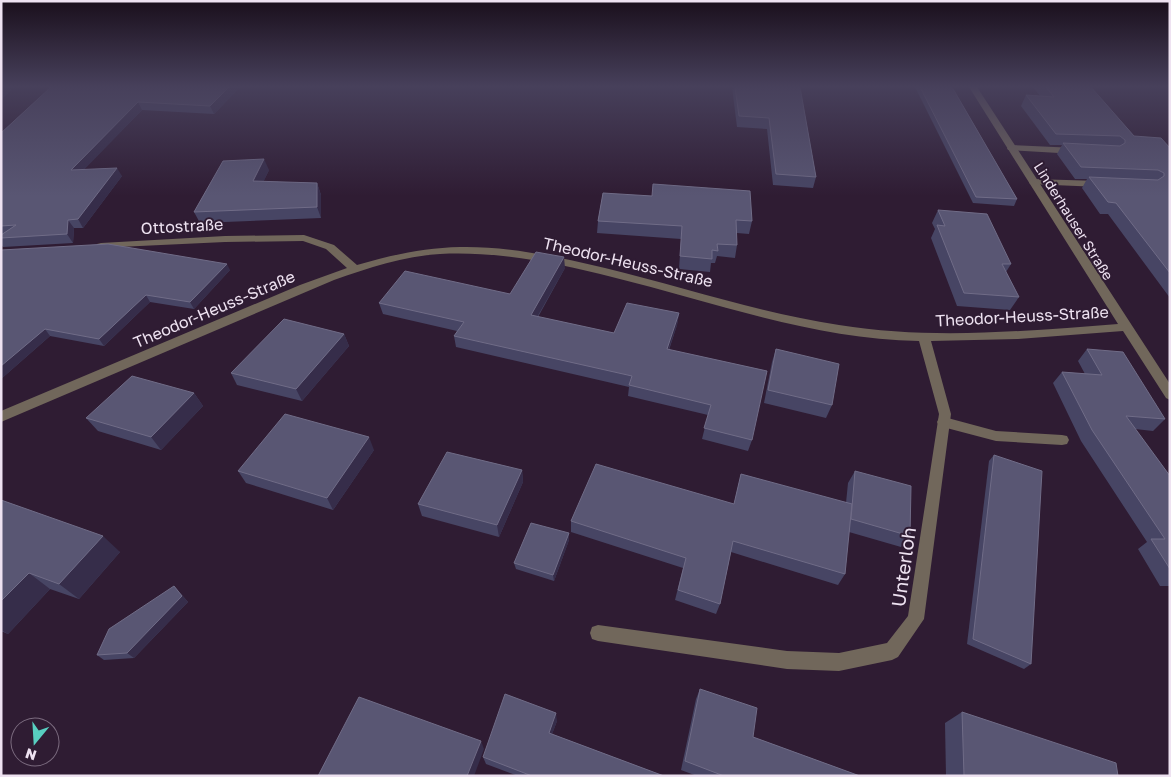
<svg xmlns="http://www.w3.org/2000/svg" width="1171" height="777" viewBox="0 0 1171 777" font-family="'Golos Text',sans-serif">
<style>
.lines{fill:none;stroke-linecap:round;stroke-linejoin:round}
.service{fill:#71675b;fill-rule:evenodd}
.minor{fill:#71675b;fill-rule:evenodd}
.wall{fill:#474564}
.shaded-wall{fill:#362d4a}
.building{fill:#595673;stroke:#706c87}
.labels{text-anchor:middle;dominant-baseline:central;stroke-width:4;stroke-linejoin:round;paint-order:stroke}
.far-street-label{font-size:14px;fill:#eee2f1;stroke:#2f1c33}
.street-label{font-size:16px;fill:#eee2f1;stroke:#2f1c33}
.near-street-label{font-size:19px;fill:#eee2f1;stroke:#2f1c33}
</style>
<rect width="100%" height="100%" fill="#2f1c33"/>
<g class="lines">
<g class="service">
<path d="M1011 145 1076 148 1080 151 1076 154 1008 150 1007 148Z"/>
<path d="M1033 179 1100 181 1104 184 1100 187 1030 184 1029 182Z"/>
<path d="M944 417 996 431 1062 435 1067 436 1069 440 1067 444 1062 445 996 441 939 426 937 422 939 418Z"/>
</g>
<path class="minor" d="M969 87H977L1170 384V400L1166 398 1123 331 1018 339 931 341 951 414 924 619 898 657 892 660 839 671 787 669 598 641 592 639 590 633 592 627 598 625 787 651 839 653 887 643 908 616 939 414 919 341C814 339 713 302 612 277 556 263 499 251 440 254 404 256 368 268 334 280L1 422V411L300 285 347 268 326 249 303 241 225 242 97 248V244L101 243 225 236 304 235 334 245 357 265C391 255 424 248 460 247 509 246 558 257 605 268 683 287 760 313 839 325 932 340 1025 331 1118 324Z"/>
</g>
<g class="wall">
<path d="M51 87H240L214 114 142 110 84 169 122 176 83 228H74L73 243 3 247 1 245V133Z"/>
<path d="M732 87H800L816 177 813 188 773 185 767 129 737 127Z"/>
<path d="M915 87H952L1017 199 1014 206 973 203Z"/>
<path d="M1033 87H1091L1134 136 1170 148V298L1108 214H1100L1082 188 1087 179H1075L1057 154 1062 145H1050L1021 106 1026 95 1040 96Z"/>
<path d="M269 170 263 182 317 183 321 195V218L200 223 194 212Z"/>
<path d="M603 193 752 221 749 234 737 233V245L735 258 717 256 715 263H711L710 272 679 269 681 239 597 233 598 221Z"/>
<path d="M938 210 1011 264 1006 272 1019 297 1010 310 957 306 931 238 935 229 932 223Z"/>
<path d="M1 250 230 270 194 309 150 302 104 346 50 336 1 379Z"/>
<path d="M565 268 538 317 614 333 679 313 677 325 669 350 752 440 748 451 702 439 708 415 628 396 629 387 456 347 454 336 457 331 383 314 379 303 510 294Z"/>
<path d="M344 334 349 346 302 401 237 385 231 373Z"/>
<path d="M776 349 832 405 826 418 764 403 772 362Z"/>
<path d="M1087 349 1165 419 1153 431 1135 429 1170 476V586H1160L1138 549 1147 542 1081 441 1053 383 1062 372 1085 374 1078 361Z"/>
<path d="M194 393 203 406 161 450 98 431 86 418Z"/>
<path d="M374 450 333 510 246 483 238 471Z"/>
<path d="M994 455 1031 664 1024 669 967 644 989 461Z"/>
<path d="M522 470 523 482 499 537 422 516 418 504Z"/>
<path d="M855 471 910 536 901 547 849 532 845 574 838 585 731 552 720 604 716 614 675 600 683 568 571 532V521L734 504 741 474 846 503 848 483Z"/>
<path d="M1 500 120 552 79 599 50 589 8 634 1 631Z"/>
<path d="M569 533V540L554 581 516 569 514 563Z"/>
<path d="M174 586 188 602 134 658 104 660 97 655Z"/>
<path d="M700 689 753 737 860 776H697L681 770 696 699Z"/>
<path d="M962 712 1118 776H946L945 723Z"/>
<path d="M557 721 552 734 664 776H518L486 764 483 757Z"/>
</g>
<g class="shaded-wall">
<path d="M5 87H15L1 100V90Z"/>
<path d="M229 87H240L214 114 210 106Z"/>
<path d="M138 102 142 110 76 178 71 170Z"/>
<path d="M264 159 269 170 258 193 253 181Z"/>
<path d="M117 168 122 176 83 228 78 219Z"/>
<path d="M317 183 321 195V218L317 207Z"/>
<path d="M68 220 74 228 73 243 67 234Z"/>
<path d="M564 257 565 268 532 326 531 315Z"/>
<path d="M227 264 230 270 194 309 190 302Z"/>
<path d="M146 295 150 302 104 346 99 339Z"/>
<path d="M679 313 677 325 665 360 667 349Z"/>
<path d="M45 329 50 336 1 379V366Z"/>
<path d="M344 334 349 346 302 401 296 389Z"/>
<path d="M194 393 203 406 161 450 151 437Z"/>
<path d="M369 437 374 450 333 510 327 498Z"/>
<path d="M522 470 523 482 499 537 497 525Z"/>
<path d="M569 533V540L554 581 553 575Z"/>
<path d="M103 536 120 552 79 599 59 584Z"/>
<path d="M29 573 50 589 8 634 1 630V601Z"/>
<path d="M174 586 188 602 134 658 127 653Z"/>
<path d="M556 713 557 721 550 740 549 733Z"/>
<path d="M481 741 484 749 474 776H467Z"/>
</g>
<g class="building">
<path d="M51 87H229L210 106 138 102 71 170 117 168 78 219 68 220 67 234 1 238V235L16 225 1 226V133Z"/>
<path d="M735 87H800L816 177 776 174 769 118 739 116Z"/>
<path d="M920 87H952L1017 199 976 197Z"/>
<path d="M1046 87H1091L1134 136 1161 138 1170 148V273L1116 203 1108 202 1089 177 1158 180 1164 176V173L1158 170 1081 167 1063 143 1120 146 1125 143V140L1120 136 1056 134 1026 95 1054 97Z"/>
<path d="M264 159 253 181 317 183V207L194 212 223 161Z"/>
<path d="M653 184 750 191 752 221 736 220 737 245 717 244 718 251 712 250V259L680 256 682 226 598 221 603 193 652 196Z"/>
<path d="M938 210 987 214 1011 264H1002L1019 297 964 293 937 225 945 226Z"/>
<path d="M108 244 227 264 190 302 146 295 99 339 45 329 1 366V250Z"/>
<path d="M536 252 564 257 531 315 614 333 627 303 679 313 667 349 767 371 752 440 704 428 711 405 629 385 632 376 454 336 464 322 379 303 405 271 510 294Z"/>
<path d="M284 319 344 334 296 389 231 373Z"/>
<path d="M776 349 839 364 832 405 768 390Z"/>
<path d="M1087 349 1123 352 1165 419 1126 416 1170 476V569L1151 539H1165L1092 430 1062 372 1102 375Z"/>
<path d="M132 376 194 393 151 437 86 418Z"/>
<path d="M285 414 369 437 327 498 238 471Z"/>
<path d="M447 452 522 470 497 525 418 504Z"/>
<path d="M994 455 1042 471 1031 664 973 639Z"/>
<path d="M596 464 734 504 741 474 852 504 845 574 733 541 720 604 678 590 686 558 571 521Z"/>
<path d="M855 471 911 486 910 536 851 519Z"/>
<path d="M1 500 103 536 59 584 29 573 1 601Z"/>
<path d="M531 523 569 533 553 575 514 563Z"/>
<path d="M174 586 182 596 127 653 97 655 109 629Z"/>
<path d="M700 689 757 708 753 737 860 776H724L685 761Z"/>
<path d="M505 694 556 713 549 733 664 776H532L483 757Z"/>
<path d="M359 697 481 741 467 776H318Z"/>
<path d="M962 712 1116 763 1118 776H964Z"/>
</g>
<linearGradient id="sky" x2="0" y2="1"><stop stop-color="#1a0f1c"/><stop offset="0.44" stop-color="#47405b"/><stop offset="1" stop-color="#47405b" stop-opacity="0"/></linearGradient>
<rect width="1171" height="196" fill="url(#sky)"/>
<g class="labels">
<g class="far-street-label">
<text transform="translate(1074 221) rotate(58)">Linderhauser Straße</text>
</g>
<g class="street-label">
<text transform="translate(182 226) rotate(-3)">Ottostraße</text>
<text transform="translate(628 262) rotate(13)">Theodor-Heuss-Straße</text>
<text transform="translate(214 309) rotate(-23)">Theodor-Heuss-Straße</text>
<text transform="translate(1022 316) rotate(-3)">Theodor-Heuss-Straße</text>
</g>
<g class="near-street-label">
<text transform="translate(903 567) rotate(-82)">Unterloh</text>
</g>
</g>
<rect width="1171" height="777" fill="none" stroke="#eee2f1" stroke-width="5"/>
<g transform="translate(35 742) rotate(198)"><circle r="24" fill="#2f1c33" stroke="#7b6b7f"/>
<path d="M0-4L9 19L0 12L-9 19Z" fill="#58cec0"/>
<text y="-8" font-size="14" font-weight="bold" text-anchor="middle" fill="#eee2f1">N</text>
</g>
</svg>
